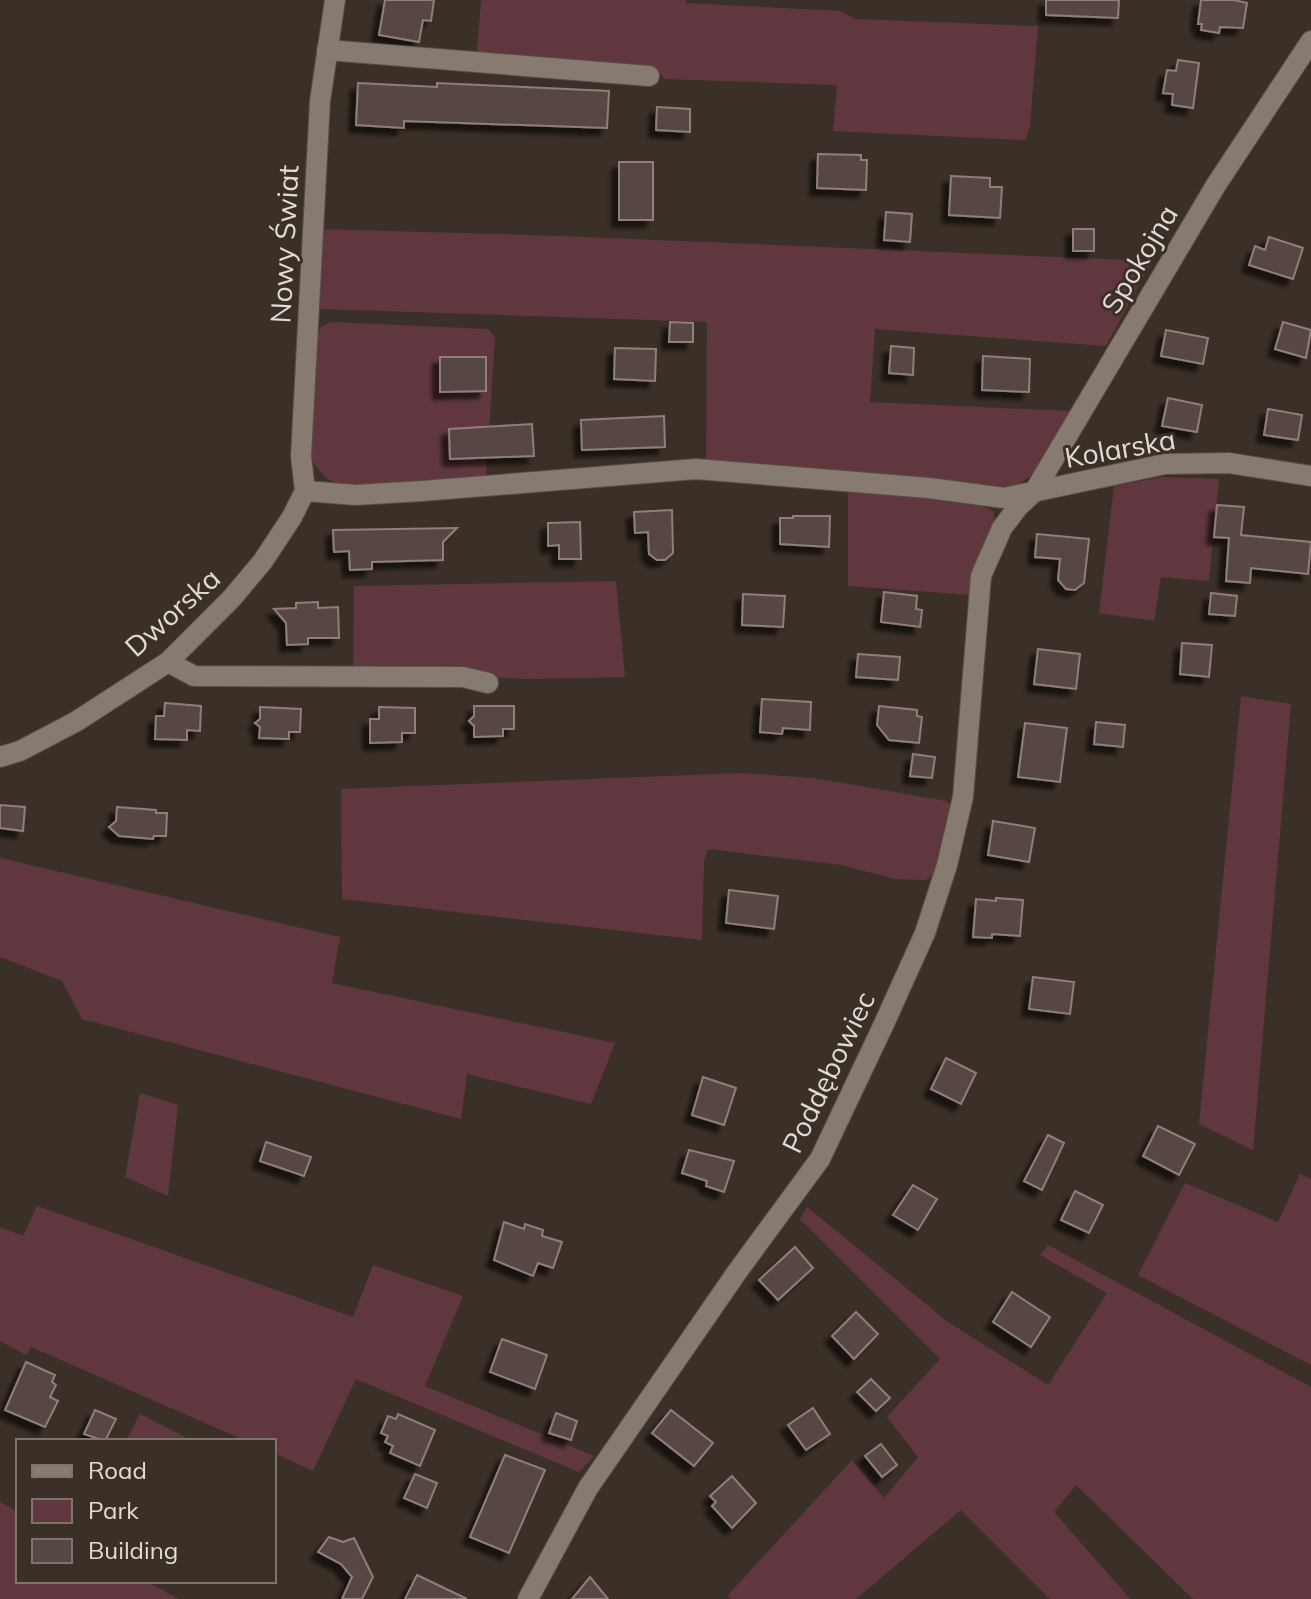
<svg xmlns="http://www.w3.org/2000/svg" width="1311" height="1599" viewBox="0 0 1311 1599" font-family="Mulish,sans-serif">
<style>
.green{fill:#60373f}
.building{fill:#574744;stroke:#8f7e7a;stroke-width:2;filter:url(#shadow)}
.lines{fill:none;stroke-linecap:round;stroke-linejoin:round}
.minor-casing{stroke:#574f46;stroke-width:22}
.minor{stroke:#877a70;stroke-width:20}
.labels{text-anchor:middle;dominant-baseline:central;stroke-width:6;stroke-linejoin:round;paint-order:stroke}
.street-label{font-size:28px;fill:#e2dbd5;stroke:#3a3027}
</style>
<defs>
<filter id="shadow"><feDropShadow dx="-7" dy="7" stdDeviation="2" flood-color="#0009"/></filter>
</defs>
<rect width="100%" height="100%" fill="#3a3027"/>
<g class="green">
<path d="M481 0H686V3L840 11 855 19 1038 26 1030 125 1025 140 833 131 837 85 665 79 656 69 477 53Z"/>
<path d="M320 229 560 236 1152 261 1106 346 875 329 870 402 1071 411 1032 475 1012 489 706 463 707 322 321 309 318 302Z"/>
<path d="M331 322 489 329 495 338 486 478C452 481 356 496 331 481 320 474 314 464 309 452L316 336 321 327Z"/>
<path d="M1162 477 1219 479 1209 581 1161 577 1154 621 1099 613 1114 486Z"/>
<path d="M848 490C892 493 957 488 994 512 997 534 979 573 972 595L848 586Z"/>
<path d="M616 581 625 677 527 679 353 671 354 586Z"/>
<path d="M1241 696 1291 704 1253 1150 1199 1124Z"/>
<path d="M741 773 813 778 947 801 955 812 938 872 926 880 895 879 841 865 708 849 704 862 702 940 342 899 341 789Z"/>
<path d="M0 858 340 937 332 983 615 1043 591 1104 467 1074 461 1119 82 1019 62 981 0 957Z"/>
<path d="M140 1093 178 1105 168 1196 125 1177Z"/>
<path d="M1300 1174 1311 1179V1365L1138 1275 1185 1183 1278 1222Z"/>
<path d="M37 1206 353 1317 373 1265 463 1296 425 1386 594 1456 579 1472 356 1379 313 1471 274 1453V1441H246L31 1347 26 1355 0 1341V1227L23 1236Z"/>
<path d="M807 1207 948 1322 1048 1385 1107 1293 1040 1255 1048 1245 1311 1387V1599H1193L1076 1485 1054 1512 1130 1599H1050L961 1510 856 1599H731L728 1595 852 1460 884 1498 918 1457 887 1417 940 1359 800 1219Z"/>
<path d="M140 1414 193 1441H126Z"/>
<path d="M0 1502 18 1512V1581H146L179 1599H0Z"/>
</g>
<g class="building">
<path d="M385 0H434L431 21 423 20 419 42 379 35Z"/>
<path d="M1046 0H1119L1118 18 1046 15Z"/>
<path d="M1201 0H1234L1247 3 1243 28 1220 27 1219 33 1201 30 1202 24H1198Z"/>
<path d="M1178 60 1199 63 1193 108 1172 105 1173 94 1163 93 1167 70 1176 71Z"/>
<path d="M358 83 437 87V83L609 91 607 128 404 121V128L356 125Z"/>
<path d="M657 107 690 109V132L656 130Z"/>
<path d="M818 154 861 155V160H867L866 190 817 188Z"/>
<rect x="619" y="162" width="34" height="58"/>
<path d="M951 176 990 178V187H1002L1000 218 949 215Z"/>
<path d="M886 212 912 214 910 242 884 240Z"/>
<rect x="1073" y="229" width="21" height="22"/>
<path d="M1269 237 1303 248 1293 279 1249 265 1255 246 1265 250Z"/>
<path d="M670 322 693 323V342H669Z"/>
<path d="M1283 322 1311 330 1306 358 1275 349Z"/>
<path d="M1166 330 1208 338 1203 364 1161 356Z"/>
<path d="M891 346 914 348 913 375 889 373Z"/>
<path d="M615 348 656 349 655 381 614 379Z"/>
<path d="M983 356 1030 359 1029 392 982 390Z"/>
<path d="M440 357H486V391L440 392Z"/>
<path d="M1168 398 1202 405 1197 432 1162 426Z"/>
<path d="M1268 409 1302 415 1298 440 1264 435Z"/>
<path d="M664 416 665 447 582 450 581 420Z"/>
<path d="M532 424 534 456 450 459 449 429Z"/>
<path d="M1217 505 1244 507 1241 535 1311 542 1308 574 1251 568 1250 583 1226 581 1229 538 1214 537Z"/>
<path d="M672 510 673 553 665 560H657L649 554 648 532 635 533 634 512Z"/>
<path d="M793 516H830L829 547 780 544V518H793Z"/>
<path d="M580 522 581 559H559V545L548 546V523Z"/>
<path d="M457 528 443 542V560L372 562V569L350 570 349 551 334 552 333 530Z"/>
<path d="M1037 534 1089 539 1084 583 1075 590 1066 589 1058 580 1060 559 1035 557Z"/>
<path d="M884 592 917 596 916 609 922 610 920 627 881 622Z"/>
<path d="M1211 593 1237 596 1235 616 1209 614Z"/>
<path d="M743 594 785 596 783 627 742 625Z"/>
<path d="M318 602V608L338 607 339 638H308V644L287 645 286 623 274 609 296 608V603Z"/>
<path d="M1182 643 1212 645 1209 677 1180 674Z"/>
<path d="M1038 649 1080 654 1076 689 1034 684Z"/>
<path d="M858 654 900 657 898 680 856 677Z"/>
<path d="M762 699 811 702 810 730 783 728 782 734 760 732Z"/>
<path d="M165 703 201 706 200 731 187 730V740L155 739 156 716H164Z"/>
<path d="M474 706H514V729H503V736L474 737V726L469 721 474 716Z"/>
<path d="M879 706 917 710V716L922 717 919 743 889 740 877 725Z"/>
<path d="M260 707 301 709 300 732H289V739L259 738 260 727 255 723 260 719Z"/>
<path d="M379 707 415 708V733H402V742L370 743V719H379Z"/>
<path d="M1096 722 1125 725 1123 747 1094 744Z"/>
<path d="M1025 723 1067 728 1060 782 1018 777Z"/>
<path d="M913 754 935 757 932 778 910 776Z"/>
<path d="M0 805 25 807 23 831 0 828Z"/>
<path d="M117 807 156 810V813H167L166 836H154L153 839 119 836 109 827 116 821Z"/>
<path d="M993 821 1035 828 1029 862 988 855Z"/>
<path d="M729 890 778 896 774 929 726 923Z"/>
<path d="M996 898 1023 900 1020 936 992 934V938L973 937 976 899 996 901Z"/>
<path d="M1033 977 1074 982 1070 1014 1029 1009Z"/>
<path d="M946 1058 976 1073 961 1104 931 1089Z"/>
<path d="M703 1077 736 1088 724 1125 692 1115Z"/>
<path d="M1158 1126 1195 1144 1179 1175 1143 1156Z"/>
<path d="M1048 1135 1064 1143 1042 1190 1024 1181Z"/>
<path d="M266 1142 311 1157 304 1176 260 1161Z"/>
<path d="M689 1150 734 1161 724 1192 706 1186 707 1181 682 1173Z"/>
<path d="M913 1185 937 1199 918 1230 893 1215Z"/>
<path d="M1075 1191 1103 1205 1089 1233 1061 1220Z"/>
<path d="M504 1222 524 1229 525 1224 543 1230 542 1236 562 1242 553 1268 538 1263 533 1276 494 1260Z"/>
<path d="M795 1247 813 1268 778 1300 759 1280Z"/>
<path d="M1012 1292 1050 1317 1031 1347 993 1322Z"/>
<path d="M856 1312 878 1334 854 1359 832 1336Z"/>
<path d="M502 1339 547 1355 535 1389 490 1372Z"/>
<path d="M26 1362 55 1375 52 1382 56 1385 50 1397 58 1401 45 1427 5 1410Z"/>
<path d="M871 1379 890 1398 876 1411 857 1392Z"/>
<path d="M813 1408 830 1434 806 1450 788 1425Z"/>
<path d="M95 1410 116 1419 105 1441 84 1434Z"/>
<path d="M671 1410 713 1443 694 1466 652 1433Z"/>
<path d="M556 1413 577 1421 571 1440 549 1433Z"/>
<path d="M398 1414 435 1430 420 1466 390 1453 393 1446 385 1442 388 1436 381 1433 388 1416 396 1419Z"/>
<path d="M881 1444 897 1465 882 1477 865 1456Z"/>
<path d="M505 1455 545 1470 509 1553 470 1537Z"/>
<path d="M415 1474 437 1483 427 1508 404 1498Z"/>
<path d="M732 1476 756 1503 732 1528 712 1506 716 1502 710 1496Z"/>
<path d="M329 1537 343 1542 354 1538 373 1577 362 1599H342L352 1577 341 1564 318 1552Z"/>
<path d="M417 1575 467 1599H405Z"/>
<path d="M590 1577 608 1599H572Z"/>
</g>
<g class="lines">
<g class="minor-casing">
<g id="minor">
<path d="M327 50 649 76"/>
<path d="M305 491 356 495 422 491 696 469 929 488 1004 498 1165 464 1229 463 1311 476"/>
<path d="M305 491 301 456 320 101 335 0"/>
<path d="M168 662 194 676 463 677 488 683"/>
<path d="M0 757 20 751 77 721 168 662 232 598 263 561 292 517 305 491"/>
<path d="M528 1599 588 1488 737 1272 820 1159 883 1026 925 933 947 865 963 797 981 576 1002 528 1018 507 1034 492 1216 185 1311 41"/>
</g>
</g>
<use href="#minor" class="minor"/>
</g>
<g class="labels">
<g class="street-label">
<text transform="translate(284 244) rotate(-87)">Nowy Świat</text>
<text transform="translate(1139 259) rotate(-59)">Spokojna</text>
<text transform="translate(1120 448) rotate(-10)">Kolarska</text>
<text transform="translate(172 612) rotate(-42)">Dworska</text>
<text transform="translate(828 1072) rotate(-64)">Poddębowiec</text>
</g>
</g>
<rect x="16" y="1439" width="260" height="144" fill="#3a3027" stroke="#7d746d" stroke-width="2"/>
<rect x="32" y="1465" width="40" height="12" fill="#877a70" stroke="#7d746d" stroke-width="2"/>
<text x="88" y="1479" font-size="24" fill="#e2dbd5">Road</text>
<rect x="32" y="1499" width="40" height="24" fill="#60373f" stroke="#7d746d" stroke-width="2"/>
<text x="88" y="1519" font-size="24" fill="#e2dbd5">Park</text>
<rect x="32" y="1539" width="40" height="24" fill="#574744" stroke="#7d746d" stroke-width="2"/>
<text x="88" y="1559" font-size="24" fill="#e2dbd5">Building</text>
</svg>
